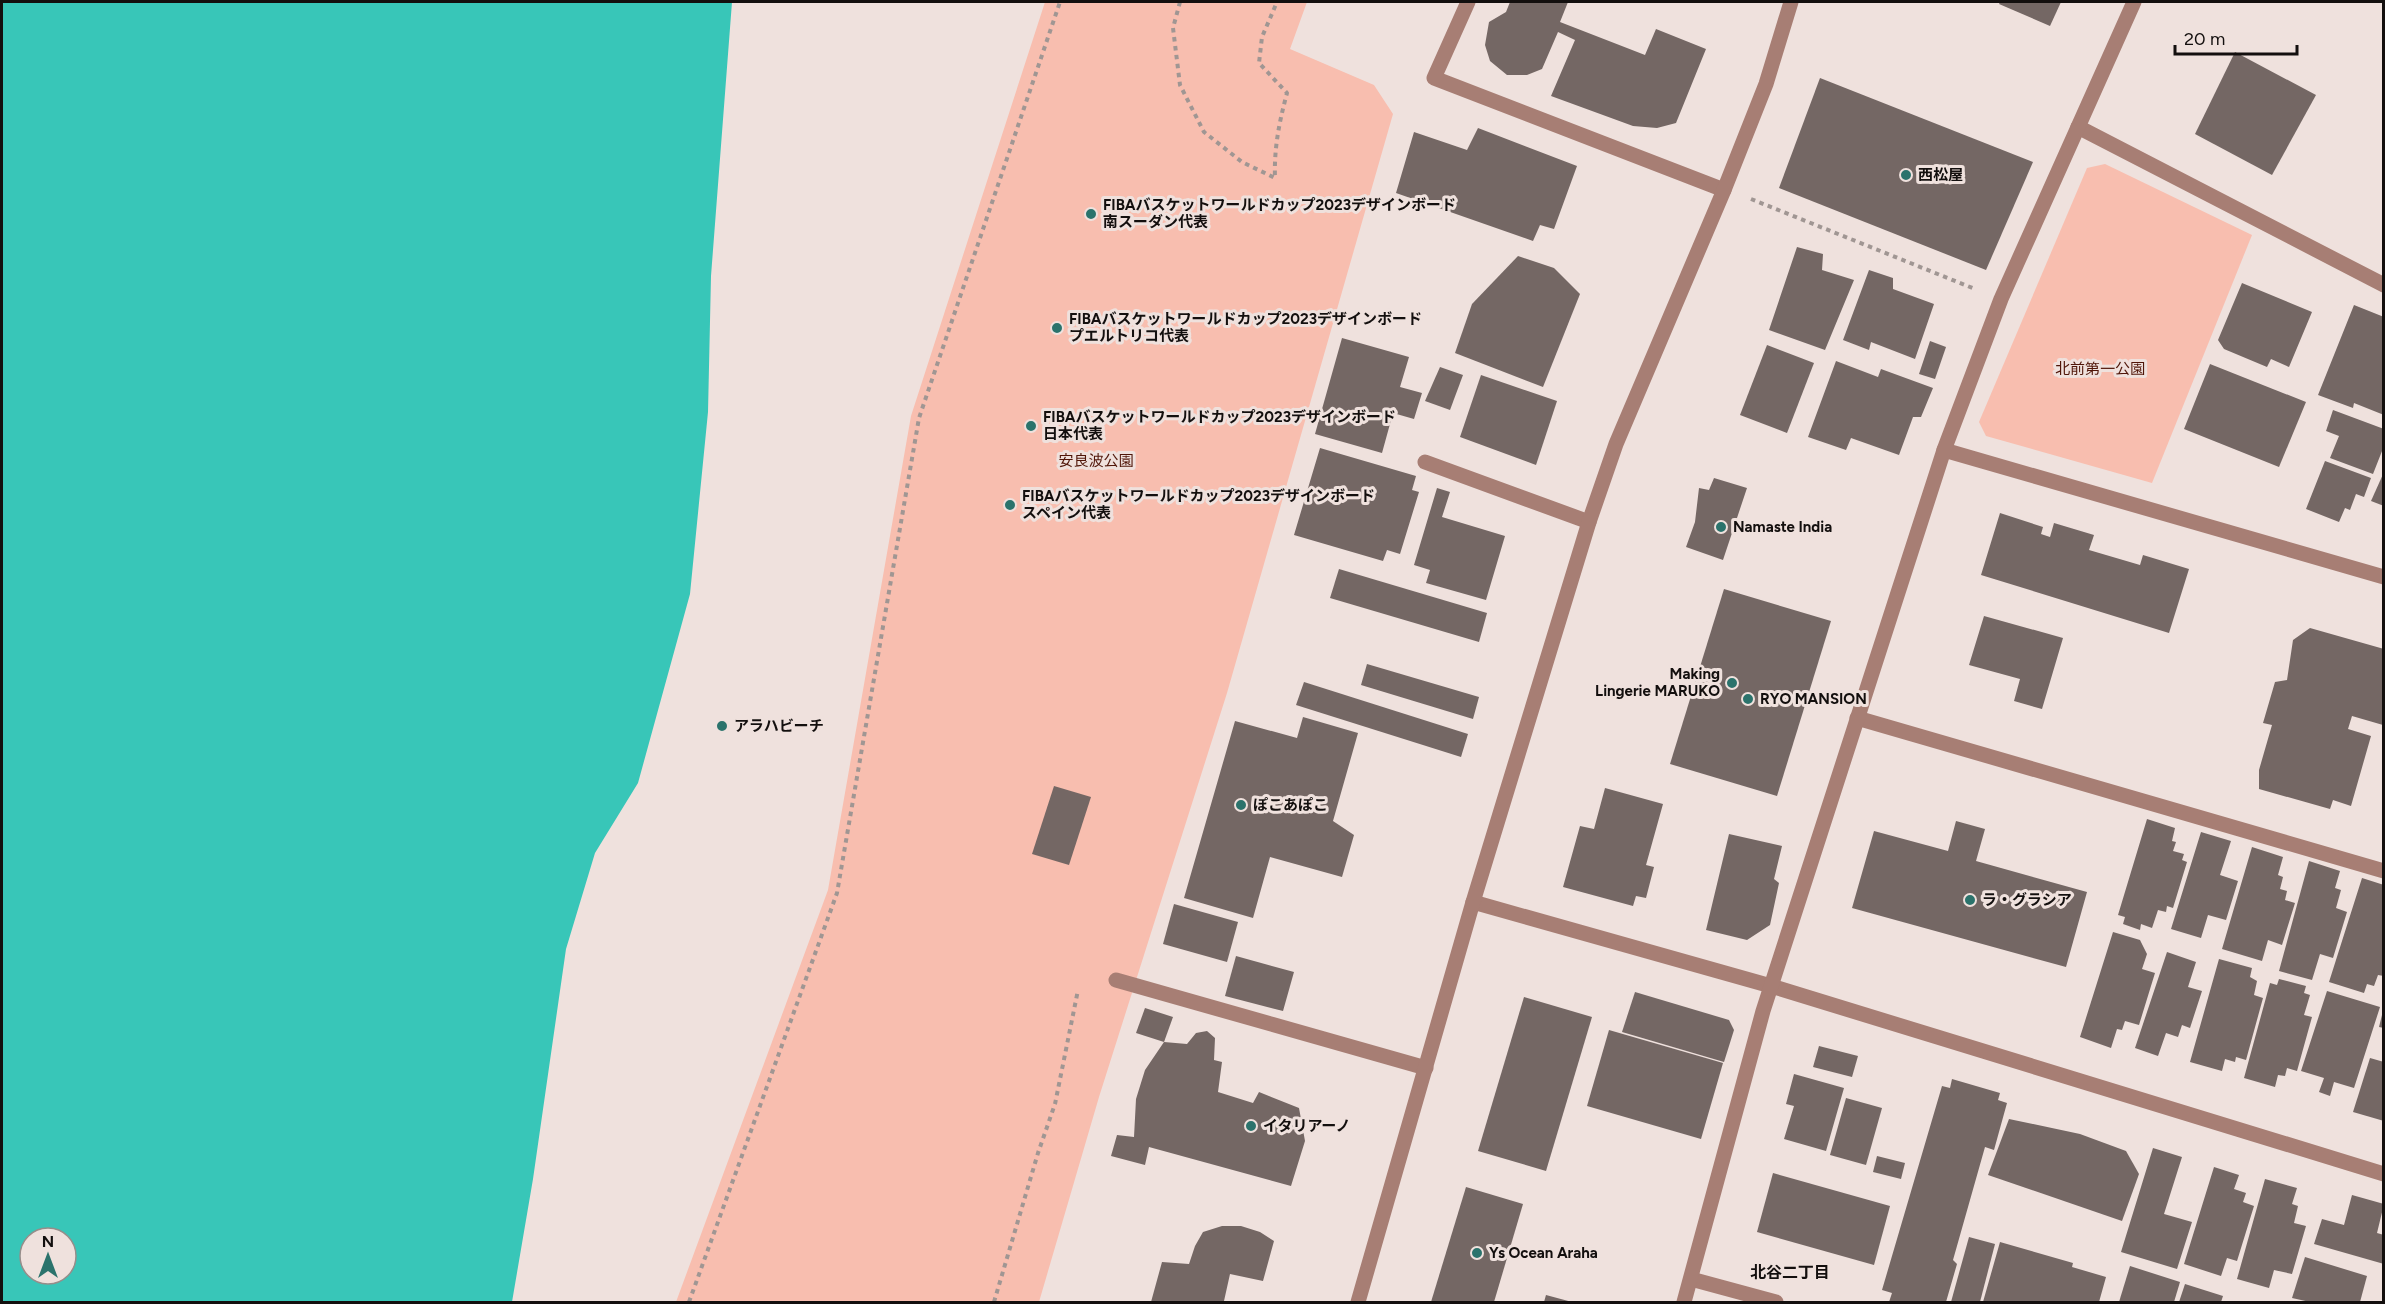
<svg xmlns="http://www.w3.org/2000/svg" width="2385" height="1304" viewBox="0 0 2385 1304" font-family="Figtree,'Noto Sans JP',sans-serif">
<style>
.green{fill:#f8beaf}
.water{fill:#38c6b8;fill-rule:evenodd}
.building{fill:#746764}
.lines{fill:none;stroke-linecap:round;stroke-linejoin:round}
.path{stroke:#a09693;stroke-width:4;stroke-dasharray:4.5 4.5;stroke-linecap:butt}
.minor{stroke:#a77e74;stroke-width:15}
.poi-dot{fill:#2b736c;stroke:#efe1dd;stroke-width:2}
.labels{text-anchor:middle;dominant-baseline:central;stroke-width:6;stroke-linejoin:round;paint-order:stroke}
.poi-label{font-size:15px;font-weight:bold;fill:#130f0e;stroke:#efe1dd;text-anchor:start}
.park-label{font-size:15px;fill:#501609;stroke:#efe1dd}
.neighbourhood-label{font-size:16px;font-weight:bold;fill:#130f0e;stroke:#efe1dd}
</style>
<rect width="100%" height="100%" fill="#efe1dd"/>
<g class="green">
<path d="M1045 2H1307L1290 49 1374 85 1393 114 1227 693 1099 1097 1039 1302H676L828 890 911 416Z"/>
<path d="M2105 164 2252 235 2152 483 1986 436 1979 422 2087 168Z"/>
</g>
<path class="water" d="M2 2H732L711 276 708 412 690 594 638 783 595 853 566 949 533 1179 512 1302H2ZM30 1238H66V1274H30Z"/>
<g class="building">
<path d="M1510 2H1568L1560 22 1645 55 1656 29 1706 49 1676 123 1657 128 1633 126 1551 96 1575 40 1558 32 1542 69 1527 75H1507L1490 61 1485 45 1489 22 1506 12Z"/>
<path d="M2000 2H2061L2050 26 1999 4Z"/>
<path d="M2235 52 2316 95 2272 175 2195 134Z"/>
<path d="M1820 78 2033 162 1986 270 1779 188Z"/>
<path d="M1478 128 1577 166 1554 229 1540 225 1533 241 1396 193 1414 132 1467 150Z"/>
<path d="M1797 247 1823 254 1822 270 1854 280 1825 350 1769 330Z"/>
<path d="M1518 256 1554 268 1580 294 1543 387 1455 353 1472 304Z"/>
<path d="M1869 270 1893 278V289L1934 304 1915 359 1871 342 1869 350 1843 340Z"/>
<path d="M2242 283 2312 312 2289 367 2271 359 2267 367 2224 349 2218 340Z"/>
<path d="M2354 305 2384 317V415L2354 403 2353 408 2318 395Z"/>
<path d="M1342 338 1409 357 1400 387 1422 393 1414 419 1393 413 1382 453 1315 434Z"/>
<path d="M1930 341 1946 347 1935 379 1919 374Z"/>
<path d="M1767 345 1814 363 1787 433 1740 415Z"/>
<path d="M1836 361 1878 377 1881 369 1933 388 1921 417H1913L1899 455 1851 438 1846 450 1808 437Z"/>
<path d="M2210 364 2306 402 2279 467 2184 429Z"/>
<path d="M1440 367 1463 375 1450 410 1425 401Z"/>
<path d="M1481 375 1557 401 1536 465 1460 437Z"/>
<path d="M2333 410 2384 429V446L2373 474 2330 458 2339 436 2326 431Z"/>
<path d="M1320 448 1416 476 1412 490 1419 492 1400 554 1387 550 1383 561 1294 535Z"/>
<path d="M2325 461 2371 478 2364 497 2356 494 2350 510 2345 508 2339 522 2306 509Z"/>
<path d="M2384 472V506L2371 501Z"/>
<path d="M1714 478 1747 488 1723 560 1686 547 1695 522 1699 488 1709 490Z"/>
<path d="M1437 488 1450 492 1442 517 1505 536 1486 600 1426 583 1430 570 1414 565Z"/>
<path d="M2000 513 2043 527 2041 534 2050 537 2054 523 2094 535 2089 550 2140 565 2143 555 2189 569 2169 633 1981 575Z"/>
<path d="M1339 569 1487 613 1479 642 1330 598Z"/>
<path d="M1724 589 1831 621 1777 796 1670 764Z"/>
<path d="M1984 616 2063 638 2042 709 2014 701 2020 679 1969 665Z"/>
<path d="M2310 628 2384 649 2383 725 2352 716 2348 729 2371 736 2351 806 2333 800 2330 809 2259 789V770L2272 725 2263 723 2275 682 2287 680 2293 640Z"/>
<path d="M1367 664 1479 697 1473 719 1361 685Z"/>
<path d="M1304 682 1468 734 1461 757 1296 705Z"/>
<path d="M1303 717 1358 733 1333 821 1354 835 1342 877 1270 857 1253 918 1184 898 1235 721 1297 738Z"/>
<path d="M1054 786 1091 797 1069 865 1032 854Z"/>
<path d="M1605 788 1663 804 1646 865 1654 867 1646 898 1636 896 1633 906 1563 887 1580 826 1594 829Z"/>
<path d="M2147 819 2175 828 2172 841 2176 842 2173 851 2184 854 2182 860 2187 862 2173 908 2167 906 2166 912 2158 910 2152 928 2141 924 2140 930 2123 924 2125 917 2118 915Z"/>
<path d="M1956 821 1985 829 1976 861 2087 892 2066 967 1852 908 1874 831 1948 851Z"/>
<path d="M2201 832 2231 841 2220 875 2238 881 2226 920 2208 915 2201 938 2171 929Z"/>
<path d="M1729 834 1782 846 1774 879 1779 883 1770 925 1747 940 1706 930Z"/>
<path d="M2252 847 2283 857 2278 875 2283 877 2280 889 2287 891 2285 900 2295 903 2282 945 2268 940 2262 961 2222 949Z"/>
<path d="M2309 861 2340 871 2335 888 2341 890 2336 908 2347 912 2333 958 2320 954 2312 980 2279 971Z"/>
<path d="M2362 878 2384 885V976L2378 975 2374 986 2367 984 2364 993 2329 982Z"/>
<path d="M1174 904 1238 922 1227 962 1163 944Z"/>
<path d="M2113 932 2140 940 2147 954 2142 969 2155 973 2139 1025 2125 1021 2122 1030 2117 1029 2111 1048 2080 1037Z"/>
<path d="M2167 952 2196 962 2188 987 2202 991 2190 1028 2182 1025 2178 1037 2166 1033 2158 1056 2135 1048Z"/>
<path d="M1236 956 1294 972 1283 1011 1225 996Z"/>
<path d="M2219 959 2252 968 2250 977 2257 981 2254 995 2263 998 2246 1060 2236 1057 2235 1062 2225 1059 2222 1071 2190 1062Z"/>
<path d="M2279 979 2306 986 2304 993 2310 995 2304 1015 2312 1017 2297 1071 2287 1068 2285 1076 2278 1075 2275 1087 2244 1078 2270 983 2277 985Z"/>
<path d="M2327 991 2380 1007 2354 1088 2334 1082 2330 1096 2319 1092 2324 1078 2301 1071Z"/>
<path d="M1635 992 1729 1020 1734 1030 1724 1062 1622 1032Z"/>
<path d="M1524 997 1592 1017 1546 1171 1478 1151Z"/>
<path d="M1145 1008 1173 1017 1164 1042 1136 1033Z"/>
<path d="M2383 1011H2384V1028L2379 1027Z"/>
<path d="M1609 1030 1723 1063 1701 1139 1587 1106Z"/>
<path d="M1207 1031 1215 1038 1214 1060 1222 1062 1218 1092 1253 1103 1259 1092 1299 1108 1305 1141 1291 1186 1149 1147 1145 1165 1111 1156 1117 1135 1134 1137 1136 1099 1145 1070 1164 1042 1187 1044 1196 1033Z"/>
<path d="M1819 1046 1858 1056 1852 1077 1813 1067Z"/>
<path d="M2370 1058 2384 1062V1121L2353 1112Z"/>
<path d="M1794 1074 1844 1088 1826 1151 1784 1139 1794 1106 1786 1104Z"/>
<path d="M1952 1079 2000 1093 1998 1100 2007 1103 1994 1150 1985 1147 1953 1260 1957 1264 1946 1302H1889L1892 1293 1882 1290 1942 1086 1950 1088Z"/>
<path d="M1846 1098 1882 1108 1866 1165 1830 1155Z"/>
<path d="M2009 1119 2080 1134 2126 1151 2139 1174 2122 1221 1988 1175Z"/>
<path d="M2153 1148 2182 1157 2164 1214 2192 1222 2177 1269 2121 1252Z"/>
<path d="M1877 1156 1905 1163 1901 1179 1873 1172Z"/>
<path d="M2214 1167 2239 1175 2234 1189 2246 1193 2243 1202 2254 1206 2237 1261 2227 1258 2221 1276 2184 1264Z"/>
<path d="M1773 1173 1890 1206 1874 1265 1757 1232Z"/>
<path d="M2265 1179 2297 1188 2292 1204 2298 1206 2294 1223 2306 1226 2292 1274 2274 1270 2269 1288 2237 1279Z"/>
<path d="M1466 1187 1523 1204 1494 1302H1431Z"/>
<path d="M2352 1195 2384 1204 2377 1233 2384 1235V1264L2314 1244 2322 1219 2344 1225Z"/>
<path d="M1222 1226H1241L1260 1232 1274 1241 1263 1281 1230 1274 1224 1301 1226 1302H1151L1162 1262 1189 1264 1195 1246 1203 1232Z"/>
<path d="M1969 1237 1995 1244 1980 1302H1951Z"/>
<path d="M2000 1242 2073 1263 2072 1267 2106 1277 2099 1302H1983Z"/>
<path d="M2305 1257 2367 1276 2360 1302H2310L2292 1298Z"/>
<path d="M2130 1266 2180 1282 2174 1302H2119Z"/>
<path d="M2185 1284 2223 1296 2221 1302H2179Z"/>
<path d="M1546 1295 1572 1302H1544Z"/>
</g>
<g class="lines">
<g class="path">
<path d="M1180 2 1173 28 1180 85 1204 132 1242 162 1275 178C1274 148 1279 123 1287 93L1259 63 1262 37 1277 2"/>
<path d="M1751 199 1975 289"/>
<path d="M689 1302 837 893 919 418 1060 2"/>
<path d="M994 1302 1038 1153 1055 1104 1078 990"/>
</g>
<g class="minor">
<path d="M1468 2 1434 78 1724 190"/>
<path d="M2078 127 2384 285"/>
<path d="M1944 450 2384 577"/>
<path d="M1425 462 1589 522"/>
<path d="M1857 718 2384 871"/>
<path d="M1473 902 1771 986 2384 1174"/>
<path d="M1116 980 1426 1068"/>
<path d="M1691 1279 1776 1302"/>
<path d="M1358 1302 1473 902 1589 522 1616 444 1724 190 1766 84 1791 2"/>
<path d="M1684 1302 1763 1011 1944 450 2001 299 2134 2"/>
</g>
</g>
<g class="poi-dot">
<circle cx="1906" cy="175" r="6"/>
<circle cx="1091" cy="214" r="6"/>
<circle cx="1057" cy="328" r="6"/>
<circle cx="1031" cy="426" r="6"/>
<circle cx="1010" cy="505" r="6"/>
<circle cx="1721" cy="527" r="6"/>
<circle cx="1732" cy="683" r="6"/>
<circle cx="1748" cy="699" r="6"/>
<circle cx="722" cy="726" r="6"/>
<circle cx="1241" cy="805" r="6"/>
<circle cx="1970" cy="900" r="6"/>
<circle cx="1251" cy="1126" r="6"/>
<circle cx="1477" cy="1253" r="6"/>
</g>
<g class="labels">
<g class="poi-label">
<text x="1918" y="175">西松屋</text>
<text x="1103" y="205">FIBAバスケットワールドカップ2023デザインボード<tspan x="1103" dy="17">南スーダン代表</tspan></text>
<text x="1069" y="319">FIBAバスケットワールドカップ2023デザインボード<tspan x="1069" dy="17">プエルトリコ代表</tspan></text>
<text x="1043" y="417">FIBAバスケットワールドカップ2023デザインボード<tspan x="1043" dy="17">日本代表</tspan></text>
<text x="1022" y="496">FIBAバスケットワールドカップ2023デザインボード<tspan x="1022" dy="17">スペイン代表</tspan></text>
<text x="1733" y="527">Namaste India</text>
<text x="1720" y="674" text-anchor="end">Making<tspan x="1720" dy="17">Lingerie MARUKO</tspan></text>
<text x="1760" y="699">RYO MANSION</text>
<text x="734" y="726">アラハビーチ</text>
<text x="1253" y="805">ぽこあぽこ</text>
<text x="1982" y="900">ラ・グラシア</text>
<text x="1263" y="1126">イタリアーノ</text>
<text x="1489" y="1253">Ys Ocean Araha</text>
</g>
<g class="park-label">
<text x="2100" y="369">北前第一公園</text>
<text x="1096" y="461">安良波公園</text>
</g>
<g class="neighbourhood-label">
<text x="1790" y="1272">北谷二丁目</text>
</g>
</g>
<rect width="2385" height="1304" fill="none" stroke="#130f0e" stroke-width="6"/>
<g transform="translate(48 1256)"><circle r="28" fill="#efe1dd" stroke="#978d8a" stroke-width="1.5"/>
<path d="M0-4.5L10 22L0 15L-10 22Z" fill="#2b736c"/>
<text y="-9" font-size="16" font-weight="bold" text-anchor="middle" fill="#130f0e">N</text>
</g>
<path d="M2175 45v9h122v-9" fill="none" stroke="#130f0e" stroke-width="3"/>
<text x="2184" y="45" font-size="18" fill="#130f0e" stroke="#efe1dd" stroke-width="4.5" paint-order="stroke">20 m</text>
</svg>
